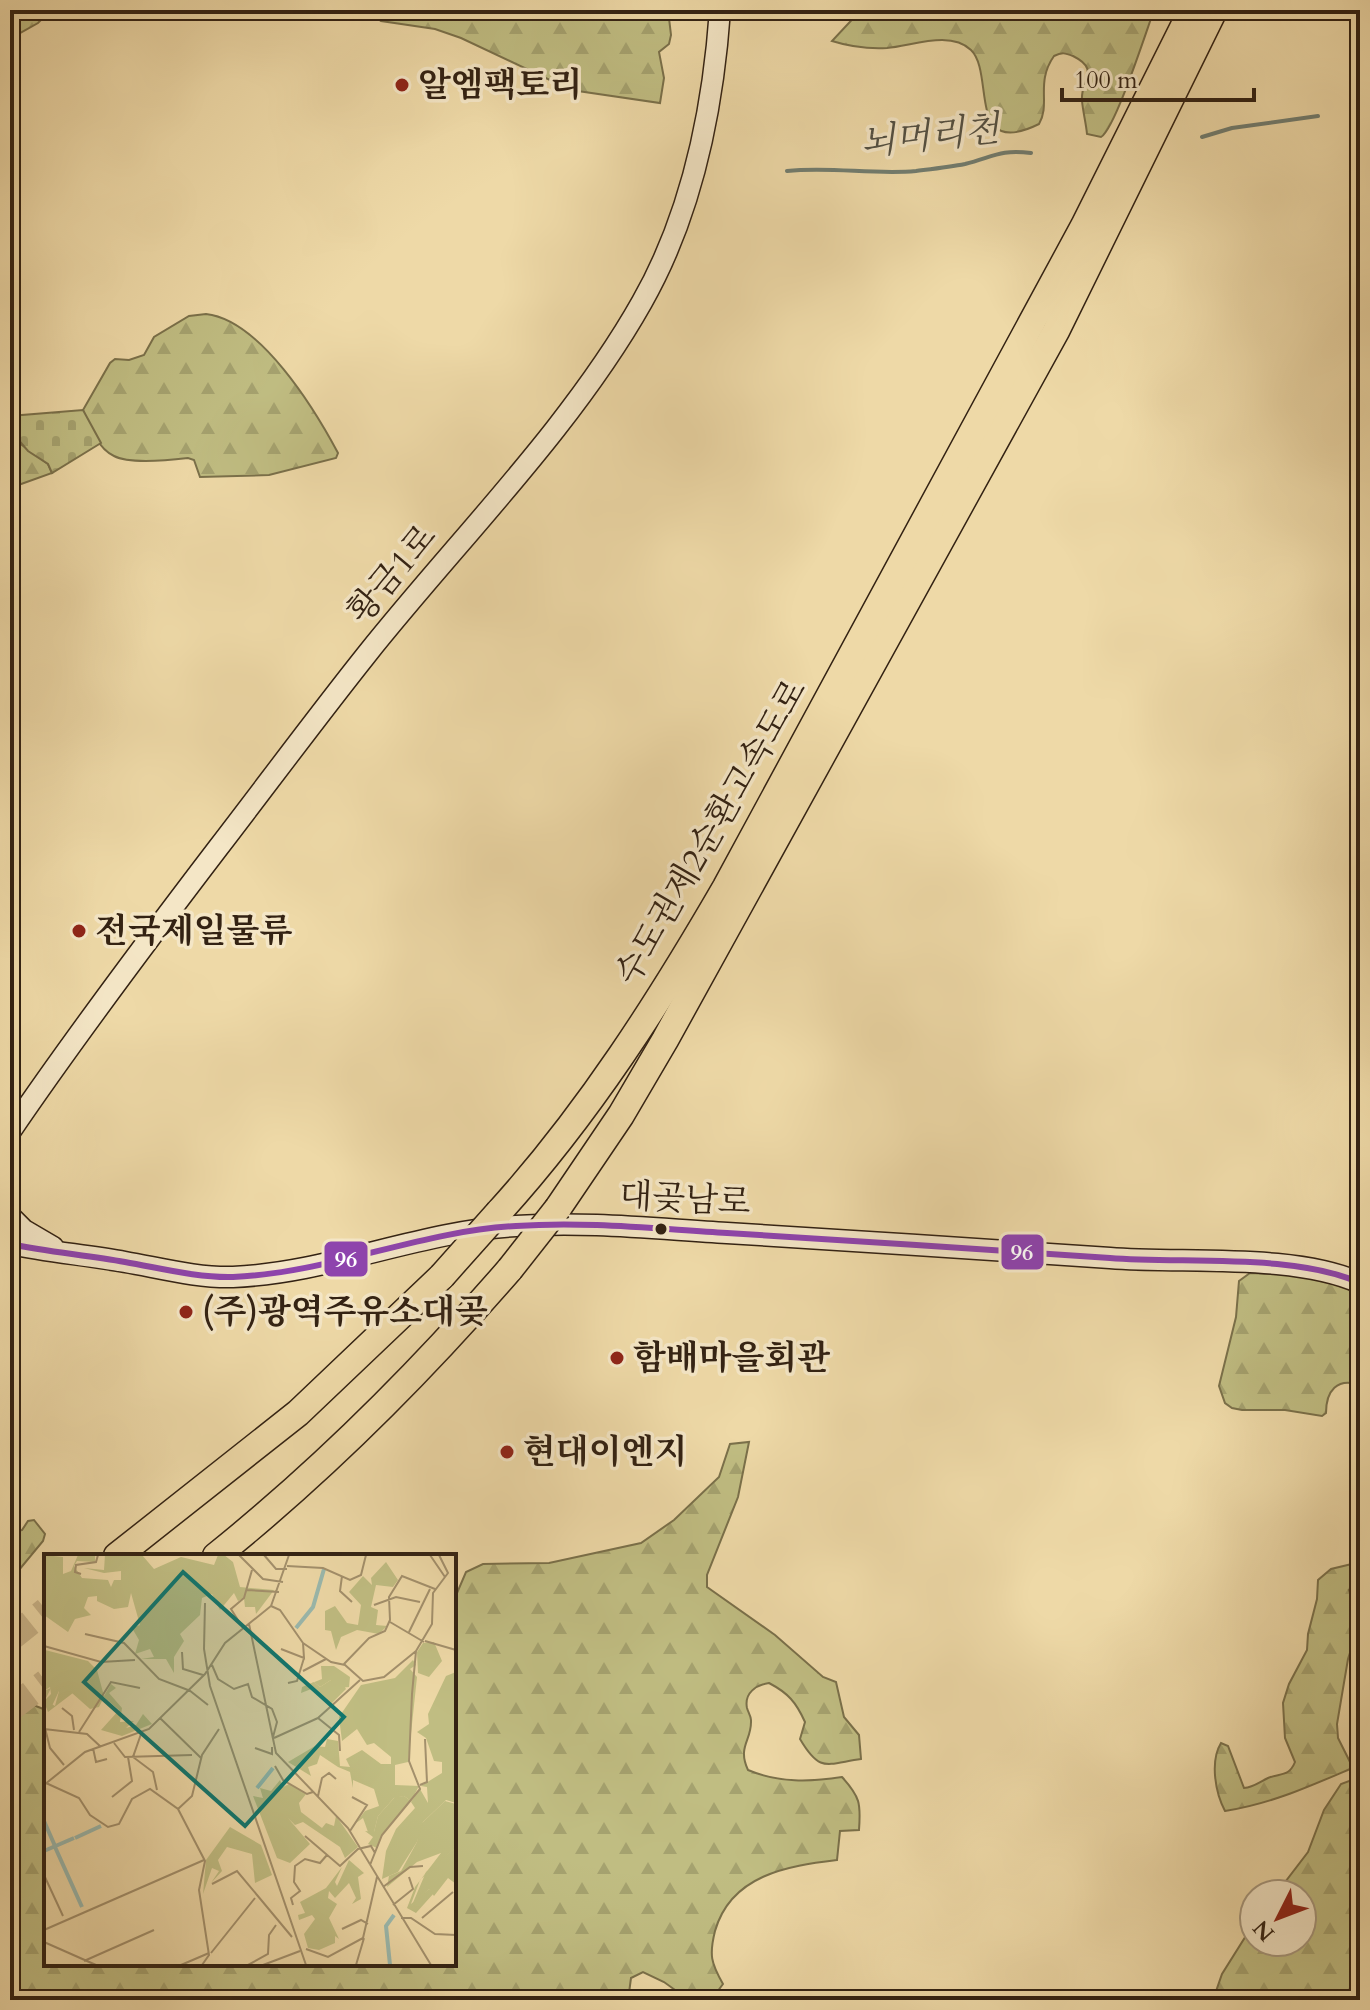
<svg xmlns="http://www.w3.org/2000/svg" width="1370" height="2010" viewBox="0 0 1370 2010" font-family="Cardo,'Noto Serif KR',serif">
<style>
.forest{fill:url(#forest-firs);stroke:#7a704a;stroke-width:2}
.cemetery{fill:url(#cemetery-stones);stroke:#7a704a;stroke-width:2}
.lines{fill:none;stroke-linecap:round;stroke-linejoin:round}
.stream{stroke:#717d70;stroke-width:4}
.highway-tunnel{stroke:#c9b489;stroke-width:26;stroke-dasharray:26 13;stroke-linecap:butt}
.secondary-casing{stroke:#332213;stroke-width:23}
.highway-casing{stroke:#332213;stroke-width:29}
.secondary{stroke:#f4e6c6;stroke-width:20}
.highway{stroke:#eed9a7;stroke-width:26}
.highway-bridge-casing{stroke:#332213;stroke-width:29;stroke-linecap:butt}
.highway-bridge{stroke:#eed9a7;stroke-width:26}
.bus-1-casing{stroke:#f4e6c6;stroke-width:12}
.bus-1{stroke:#8e44ad;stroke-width:6}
.poi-dot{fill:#8f2418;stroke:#f4e6c6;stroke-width:3}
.bus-dot{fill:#332213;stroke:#f4e6c6;stroke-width:3}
.labels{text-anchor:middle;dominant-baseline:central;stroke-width:7;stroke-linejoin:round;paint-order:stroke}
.poi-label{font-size:34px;font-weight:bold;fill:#332213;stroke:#f4e6c6;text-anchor:start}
.street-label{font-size:34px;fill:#332213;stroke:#f4e6c6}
.water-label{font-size:36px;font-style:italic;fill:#524f42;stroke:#f4e6c6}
.inset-river{fill:none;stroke:#9ab9ae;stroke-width:4}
.inset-road{fill:none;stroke:#a3906c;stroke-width:2}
.view{fill:#0f766e;fill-opacity:0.15;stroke:#0f766e;stroke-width:4}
.inset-edge{fill:none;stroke:#332213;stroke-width:4}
.line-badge{stroke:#f4e6c6;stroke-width:3}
.badge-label{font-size:22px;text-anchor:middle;font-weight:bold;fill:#fff}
</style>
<defs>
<pattern id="forest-firs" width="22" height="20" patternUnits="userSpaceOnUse" patternTransform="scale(2)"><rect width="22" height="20" fill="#c0bd82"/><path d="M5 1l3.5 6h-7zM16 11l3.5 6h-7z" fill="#a5a26f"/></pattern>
<pattern id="cemetery-stones" width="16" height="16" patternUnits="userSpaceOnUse" patternTransform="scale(2)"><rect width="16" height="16" fill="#c0bd82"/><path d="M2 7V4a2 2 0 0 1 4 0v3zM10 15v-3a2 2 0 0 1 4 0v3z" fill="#a5a26f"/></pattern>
</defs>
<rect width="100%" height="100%" fill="#eed9a7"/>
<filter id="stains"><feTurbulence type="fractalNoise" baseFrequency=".0025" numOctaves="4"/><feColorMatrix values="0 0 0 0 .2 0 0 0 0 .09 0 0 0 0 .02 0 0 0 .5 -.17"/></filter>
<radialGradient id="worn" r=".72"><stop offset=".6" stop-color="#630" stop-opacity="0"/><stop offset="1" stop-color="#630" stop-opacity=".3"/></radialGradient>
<g class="forest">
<path d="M10 10H51L38 23 20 33 10 28Z"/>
<path d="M366 10H668L671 35 669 44 659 52 664 78 660 103 571 90 461 38 435 29 381 21Z"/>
<path d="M861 10H1154C1146 32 1115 129 1101 137L1087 134C1086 123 1083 112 1082 101 1080 79 1101 70 1073 56 1065 53 1062 52 1054 56 1035 83 1051 104 1039 124 966 160 995 73 971 50 950 30 912 46 887 48 868 49 851 47 832 41Z"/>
<path d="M206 314C260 320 314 408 338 453L336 458 269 475 200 477 194 460 188 458C171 460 129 464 114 456 97 448 89 425 83 410L110 363 115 359 129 360 144 355 154 337 189 316Z"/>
<path d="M10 430 22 445 48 464 52 473 10 488Z"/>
<path d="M1250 1273 1300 1275 1349 1288 1360 1305V1385C1337 1377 1326 1391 1326 1413L1322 1416 1285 1410H1242L1232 1408 1225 1403 1219 1386 1236 1317 1239 1281Z"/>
<path d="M749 1442 738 1497 707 1575V1587L775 1635 823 1677 836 1682 844 1717 859 1735 861 1759C826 1764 820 1773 800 1739L805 1722C796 1702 788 1693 769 1683 756 1685 744 1693 747 1708 748 1712 751 1716 751 1720 752 1741 737 1746 748 1770 779 1783 810 1782 842 1777 860 1797 861 1803 859 1830L840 1831 837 1860C787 1866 731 1875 715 1931 709 1955 711 1963 723 1984L711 2000H689L664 1982 643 1972 631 1978 629 1993 631 2000H10V1696L46 1710V1964H454V1600L466 1572 483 1564 549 1563 641 1543 674 1520 719 1477 730 1444Z"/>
<path d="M34 1520 45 1534 43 1541 14 1576 10 1585V1532L22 1530 28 1521Z"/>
<path d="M1360 1562V1584L1349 1590 1360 1622 1348 1659 1337 1724 1338 1738 1351 1764 1350 1769C1308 1787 1270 1804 1225 1811 1215 1792 1210 1761 1221 1743L1228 1746 1244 1788C1254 1787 1259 1782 1268 1778 1280 1773 1289 1777 1295 1762L1285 1738 1283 1703 1289 1684 1307 1650 1308 1634 1317 1599 1318 1580 1331 1569Z"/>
<path d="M1360 1777V2000H1213L1222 1974 1254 1923V1942H1302V1894H1276L1308 1852 1324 1810 1341 1784Z"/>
</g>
<path class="cemetery" d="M83 410 101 443 52 473 48 464 28 451 10 430V416Z"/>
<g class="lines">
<g class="stream">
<path d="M1202 137 1232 128 1318 116"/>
<path d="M787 171C830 166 873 175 916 171 932 169 950 167 965 164 993 157 1000 149 1031 153"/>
</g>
<g class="highway-tunnel">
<path d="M10 1639 46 1610"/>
<path d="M10 1709 46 1682"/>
</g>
<g class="secondary-casing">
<g id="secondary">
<path d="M10 1132C76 1035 147 941 218 848 268 783 316 718 367 654 457 541 571 428 642 302 692 214 713 110 720 10"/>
<path d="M10 1216 24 1230 53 1247"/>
<path d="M10 1244C48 1252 87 1255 125 1262 160 1268 197 1278 233 1277 329 1273 420 1231 516 1226 586 1221 657 1229 727 1233 855 1241 982 1249 1110 1258 1183 1264 1294 1253 1360 1283"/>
</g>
</g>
<g class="highway-casing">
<g id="highway">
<path d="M558 1208 621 1115 665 1040 1056 331 1214 10"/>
<path d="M499 1212C588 1114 660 1001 726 887L1084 226 1192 10"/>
<path d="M117 1556 298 1413 442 1276"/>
<path d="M216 1556C323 1470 420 1373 510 1269"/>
</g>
</g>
<use href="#secondary" class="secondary"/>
<use href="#highway" class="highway"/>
<g class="highway-bridge-casing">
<g id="highway-bridge">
<path d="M510 1269 558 1208"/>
<path d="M442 1276 499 1212"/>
</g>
</g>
<use href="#highway-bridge" class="highway-bridge"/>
<g class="bus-1-casing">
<path id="bus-1" d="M10 1244C48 1252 87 1255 125 1262 160 1268 197 1278 233 1277 329 1273 420 1231 516 1226 586 1221 657 1229 727 1233 855 1241 982 1249 1110 1258 1183 1264 1294 1253 1360 1283"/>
</g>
<use href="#bus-1" class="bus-1"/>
</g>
<g class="poi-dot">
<circle cx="402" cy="85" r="8"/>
<circle cx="79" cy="931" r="8"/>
<circle cx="186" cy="1312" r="8"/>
<circle cx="617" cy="1358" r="8"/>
<circle cx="507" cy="1452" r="8"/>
</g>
<circle class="bus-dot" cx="661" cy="1229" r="7"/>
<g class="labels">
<g class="poi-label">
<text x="418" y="85">알엠팩토리</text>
<text x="95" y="931">전국제일물류</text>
<text x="202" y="1312">(주)광역주유소대곶</text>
<text x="633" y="1358">함배마을회관</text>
<text x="523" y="1452">현대이엔지</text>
</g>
<g class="street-label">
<text transform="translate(392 574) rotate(-50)">황금1로</text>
<text transform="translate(711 832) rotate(-60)">수도권제2순환고속도로</text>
<text transform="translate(685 1199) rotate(3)">대곶남로</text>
</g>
<g class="water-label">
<text transform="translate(930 136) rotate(-6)">뇌머리천</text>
</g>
</g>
<g transform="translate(44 1554)">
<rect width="412" height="412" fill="#eed9a7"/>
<path d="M360 242 367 247 338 280 333 294 324 290 329 283 321 277 330 278 334 262 351 243ZM401 247 412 250V293L376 326 367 350 385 335 390 339 372 359 363 354 371 333 397 299 373 308 343 333 345 322 357 317 373 288 375 272Z" fill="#c0bd82"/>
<path d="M0 1 19 3V20L27 17 34 1H51V8L33 7 30 12 38 24 64 26 67 33 70 26H77V17L60 19 40 14 60 16 61 1H98L110 15 137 3 170 11 174 1H180L189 8 196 33 230 36 212 60 211 53H201L200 44 194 47 190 39 176 56 168 40 158 44 156 61 136 80 140 87 130 103V119L122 105H97L110 103 106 95 91 100 95 86 88 74 96 71 87 39 84 53 70 55 53 47V42L44 43 40 54 47 61 31 65 24 78 0 61ZM342 8 354 26 349 33 332 31 327 53 334 56 332 71 343 72 335 80 313 76 297 83 292 96 287 77 281 76V57L291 52 303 69 314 71 317 51 305 38 319 22 328 31 327 24ZM390 88 398 107 385 123 374 119 373 98 379 89ZM1 96 44 107 53 116 60 142 67 130 72 134 65 139 78 154 76 168 90 167 82 174 92 171 99 160 108 170 78 182 57 176 75 156 60 143 55 153 46 155 28 139 15 137 8 152 1 146 7 140 6 133 0 137ZM369 106 372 111 366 115 373 123 364 208 351 211V231L375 232 367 247 360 242 350 244 334 262 330 278H324L319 264 312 269 321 257 335 252 330 235 309 226V234L306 218 294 213 276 201 273 210 264 213 267 222 244 208 271 192 281 193 283 185 294 187 296 212 306 213 302 205 318 196 337 210H347V203L330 189 323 191 313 175 298 187 295 163 317 131 351 124ZM277 112H290L306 123 305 133 287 135V126L276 133 270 128 258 133 278 125ZM412 118V249L402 246 379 268 373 288 354 318 338 325 342 297 352 275 371 254 367 248 376 235 384 249 383 233 377 232 398 219V208L390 207 382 184 373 178 385 170 384 160 402 122ZM236 226 239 233 245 230 262 240 255 249 257 258 278 274 282 269 290 272 292 262 314 293 301 304 296 293 259 268 251 271 244 264 266 290 246 309 233 304 209 242 219 244 216 234 227 237ZM186 273 217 291 228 321 211 329 208 300 183 293 174 306 178 317 167 329 175 317 168 314 159 340 162 306ZM412 293V330L404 324 390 342 385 335 368 351 382 318ZM305 306 320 319 314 323 317 345 308 350 312 344 305 329 291 344 285 337 284 344 293 350 285 364 295 385 291 382V389L275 396 264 394 260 380 271 365 268 361 255 366 254 361 261 359 256 348 282 334 298 313 291 328 293 332Z" fill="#c0bd82"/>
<path d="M14 118V134L22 132 29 139 4 158 0 148V137L7 134 1 146 11 152 15 137 8 129ZM287 126 288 133 299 130 302 135 286 151 270 134 257 139 258 133 270 128 276 133Z" fill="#c0bd82"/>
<path class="inset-river" d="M252 74 269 53 280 15M213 234 229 214M0 267 11 292M31 284 57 272M11 293 38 353M0 297 30 284M346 411 342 372 350 361"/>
<path class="inset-road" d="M195 1 219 25 239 28M220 1 232 15H243M386 1 401 23M243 12 279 14 306 26 317 21 322 1M37 20 31 18 32 11 52 8 54 1M298 22 296 37 308 48M203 36 235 38M161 49 160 95 166 132 262 411M330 51 352 43 376 48M227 52 236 56 259 89 260 104 237 95M346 68 380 88M205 70 232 199 304 274 387 411M199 74 187 55 200 44 208 16M365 78 386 35M41 80 80 89 115 125 144 136M381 87 412 96M259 89 287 108 301 111 319 127 340 123 372 97M0 92 57 108 91 106M138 98 139 115 159 121M300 110 325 84 341 77 346 66 345 43 358 22 391 35M168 111 174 125 190 135 204 130 208 143 228 155 233 168 229 183M259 117 282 105M244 129 253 127 260 104M145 136 164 151M18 154 28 162 30 176M116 164 157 204M0 170 6 194 20 211M0 175 43 180 57 193M35 178 67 128 96 134M97 180 89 203 109 218 113 236M230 184 274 164M70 189 81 203 148 201M49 194 52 208 63 205M211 194 228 200V193M296 197 295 181 274 164 316 126M231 212 239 226 263 240 269 238M2 229 35 244 46 261 64 273 75 270 88 245 106 235 134 255 161 307 155 336 165 401 158 411M0 231 41 198 105 175 161 120 181 89 227 52 245 1M376 231 383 228 381 185M274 242 278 224 285 219 292 225M68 243 88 227 84 203M134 255 148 242 158 201 175 175M306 277 323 251 308 243M261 282 296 312 314 295 327 292 331 299M326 311 338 281 376 235 365 207 368 140 372 97 388 70 389 39 404 19 395 1M0 321 19 362M168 330 193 317 248 383M339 333 366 313 379 312M249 351 247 344 256 337 250 328 251 312 261 305 276 309 283 301M349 351 369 335 365 323M357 364H367L391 380 412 381M378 364 409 338M298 375 317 366 324 370M0 376 160 306M0 388 52 411M262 395 284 403 319 384 333 323M167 399 211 344M40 407 110 376M137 411 165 399M204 411 224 400 225 381 232 371M219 411 256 397M312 411 320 384"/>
<path class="view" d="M139 18 300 163 201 272 40 128Z"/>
<rect width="412" height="412" class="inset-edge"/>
</g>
<g class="line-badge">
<rect x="1000" y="1233" width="45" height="38" rx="8" fill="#8e44ad"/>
<rect x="323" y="1240" width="46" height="38" rx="8" fill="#8e44ad"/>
</g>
<g class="badge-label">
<text x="1022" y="1260">96</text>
<text x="346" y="1267">96</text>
</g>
<rect width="1370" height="2010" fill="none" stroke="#eed9a7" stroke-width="40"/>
<rect x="12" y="12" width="1346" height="1986" fill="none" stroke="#332213" stroke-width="4"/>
<rect x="20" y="20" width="1330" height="1970" fill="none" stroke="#332213" stroke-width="2"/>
<g transform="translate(1278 1918) rotate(228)"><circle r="38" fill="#f4e6c6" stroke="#a7987e" stroke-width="2"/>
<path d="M0-6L14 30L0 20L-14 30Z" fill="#8f2418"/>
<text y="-12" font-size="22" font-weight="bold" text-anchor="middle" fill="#332213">N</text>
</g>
<path d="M1062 88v12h192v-12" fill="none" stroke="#332213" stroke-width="4"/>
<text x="1074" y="88" font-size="24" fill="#332213" stroke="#f4e6c6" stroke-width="6" paint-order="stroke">100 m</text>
<rect width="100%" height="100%" filter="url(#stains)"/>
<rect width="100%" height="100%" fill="url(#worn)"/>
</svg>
